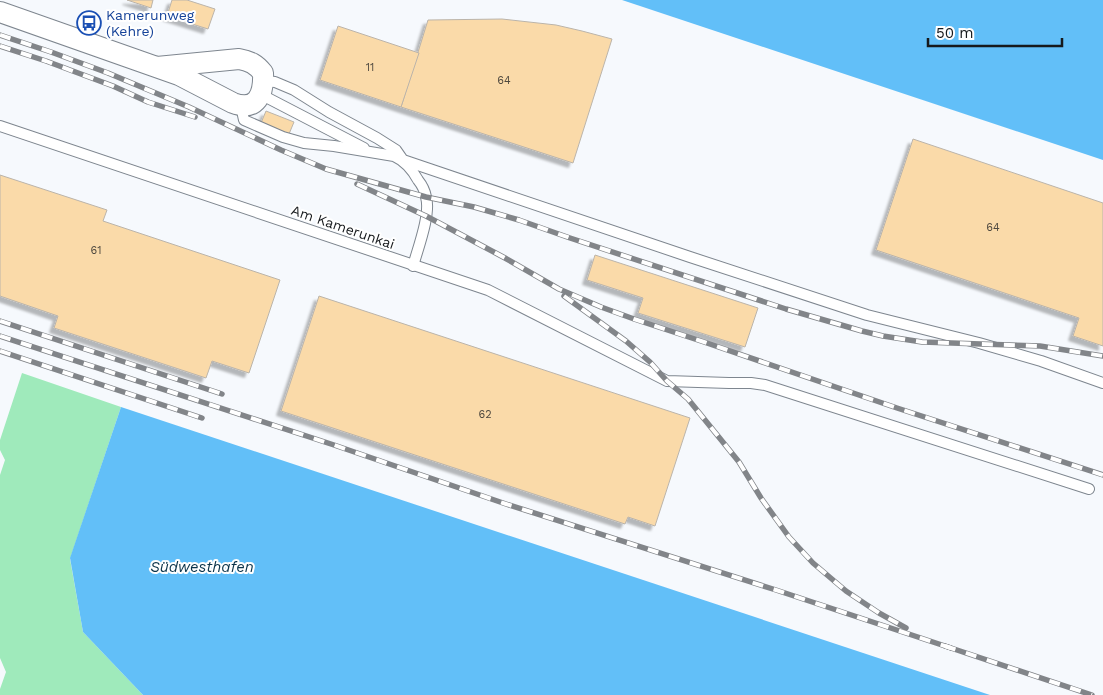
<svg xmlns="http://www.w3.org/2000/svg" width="1103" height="695" viewBox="0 0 1103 695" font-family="'Work Sans',sans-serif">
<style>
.green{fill:#9feabb}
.water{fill:#62bff8}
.building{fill:#fadaa9;stroke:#bbb4aa;filter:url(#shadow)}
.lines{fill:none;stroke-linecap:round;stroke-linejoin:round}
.lane-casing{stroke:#7e868f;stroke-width:12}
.street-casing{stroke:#7e868f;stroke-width:22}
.lane{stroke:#fff;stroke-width:10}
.street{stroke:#fff;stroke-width:20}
.rail-casing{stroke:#828589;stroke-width:5.5}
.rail{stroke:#fff;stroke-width:4;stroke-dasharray:11;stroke-linecap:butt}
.labels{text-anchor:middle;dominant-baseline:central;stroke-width:4;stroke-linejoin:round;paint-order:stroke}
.number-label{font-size:11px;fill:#4f493f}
.transit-label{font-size:14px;fill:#164399;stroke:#fff;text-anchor:start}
.street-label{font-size:14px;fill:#16191c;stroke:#fff}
.water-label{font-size:15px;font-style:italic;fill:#0a334a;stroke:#fff}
</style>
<defs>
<filter id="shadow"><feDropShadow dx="-4.5" dy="4.5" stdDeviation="1" flood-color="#0004"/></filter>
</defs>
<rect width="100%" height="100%" fill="#f6f9fd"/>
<path class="green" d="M22 373 121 407 70 559 83 632 143 695H0V689L6 672 0 658V475L5 460 0 450V440Z"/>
<g class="water">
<path d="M622 0H1103V160Z"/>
<path d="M121 407 990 695H143L83 632 70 558Z"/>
</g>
<g class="building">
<path d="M127 0H153L151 8Z"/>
<path d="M172 0H187L215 9 208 29 167 16Z"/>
<path d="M502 19 556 25 582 31 612 39 573 163 401 107 428 20Z"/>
<path d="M338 26 419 53 401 107 320 80Z"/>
<path d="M266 111 294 122 289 134 261 123Z"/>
<path d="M913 139 1103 203V346L1073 336 1079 318 876 250Z"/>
<path d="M0 175 107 210 103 221 280 280 249 373 212 361 206 378 54 328 58 316 0 296Z"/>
<path d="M595 255 758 308 745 347 638 313 643 298 587 280Z"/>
<path d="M319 296 690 418 655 526 628 517 625 524 281 411Z"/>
</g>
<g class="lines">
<g class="lane-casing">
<g id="lane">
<path d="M264 81 275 82 294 90 329 112 377 138 396 150 403 160 690 257 867 315 979 343 1041 361 1103 383"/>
<path d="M260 94 364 148"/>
<path d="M241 106 244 120 283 137 304 143 334 146 394 156C405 161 412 169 418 180 422 185 425 191 426 197 431 214 418 248 413 266"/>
<path d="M0 126 488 290 667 381 729 383H751L765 385 1089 489"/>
</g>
</g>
<g class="street-casing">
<path id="street" d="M0 12 179 75 233 103C257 112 264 94 263 73 256 64 250 61 239 59L157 67"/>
</g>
<use href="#lane" class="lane"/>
<use href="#street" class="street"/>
<g class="rail-casing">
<g id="rail">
<path d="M0 35 51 52 108 73 189 107 281 150 326 169 426 197 474 207 519 220 570 238 786 309 862 331 883 336 922 342 1040 346 1103 356"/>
<path d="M0 46 46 61 113 86 148 102 195 117"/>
<path d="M357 184 426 216 505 258 559 289 601 307 634 319 704 342 897 408 1103 475"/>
<path d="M564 296 626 341 650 362 667 381 688 399 739 462 761 498 789 537 813 563 846 591 879 613 906 628"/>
<path d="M0 321 222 394"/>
<path d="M0 336 334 445 506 504 776 590 951 648"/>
<path d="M0 351 202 418"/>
<path d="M945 646 1092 695"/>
</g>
</g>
<use href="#rail" class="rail"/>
</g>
<defs>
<g id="bus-ring" transform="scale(1.25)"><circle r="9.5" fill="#fff" stroke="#1a4fb4" stroke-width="1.5"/><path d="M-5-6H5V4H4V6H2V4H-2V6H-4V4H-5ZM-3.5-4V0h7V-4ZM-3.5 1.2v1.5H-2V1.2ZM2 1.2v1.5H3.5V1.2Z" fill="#1a4fb4"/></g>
</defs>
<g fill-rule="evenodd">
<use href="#bus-ring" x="89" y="23"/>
</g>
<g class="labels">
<g class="number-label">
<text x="370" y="67">11</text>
<text x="504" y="80">64</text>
<text x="993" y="227">64</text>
<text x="96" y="250">61</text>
<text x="485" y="414">62</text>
</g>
<g class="transit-label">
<text x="106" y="15">Kamerunweg<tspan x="106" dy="16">(Kehre)</tspan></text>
</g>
<g class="street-label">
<text transform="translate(343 227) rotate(19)">Am Kamerunkai</text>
</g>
<g class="water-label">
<text x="202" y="567">Südwesthafen</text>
</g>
</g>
<path d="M928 38v8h134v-8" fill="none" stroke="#16191c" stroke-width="2.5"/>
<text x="936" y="38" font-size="15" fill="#16191c" stroke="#ffffff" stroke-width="4" paint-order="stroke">50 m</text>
</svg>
